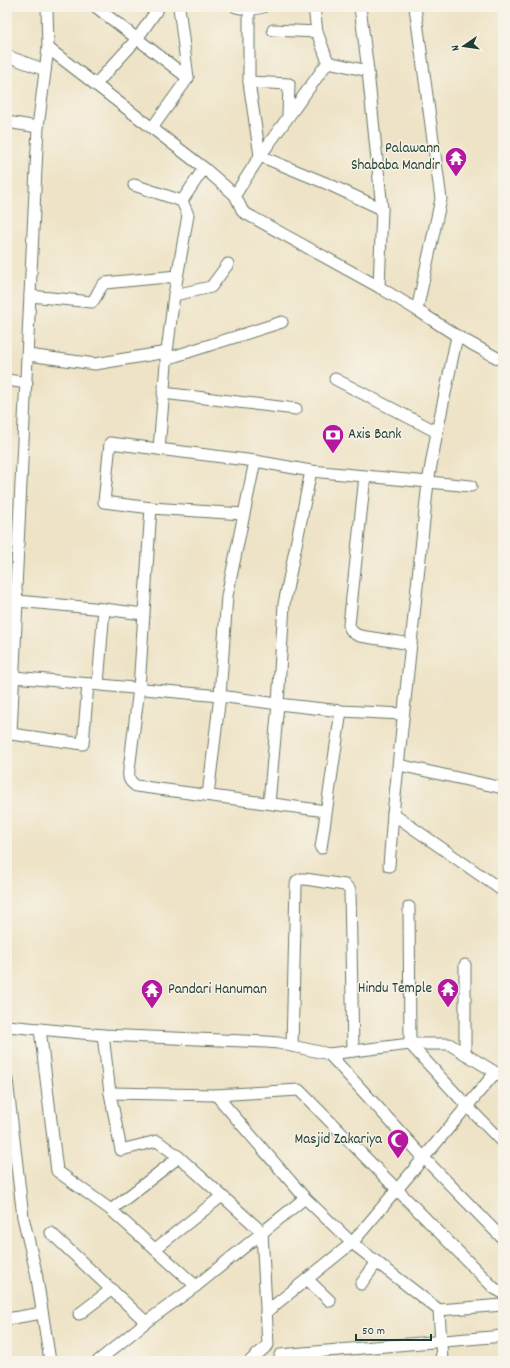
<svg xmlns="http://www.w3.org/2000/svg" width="510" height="1368" viewBox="0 0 510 1368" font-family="Dekko,sans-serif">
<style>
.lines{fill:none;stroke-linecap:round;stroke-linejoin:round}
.street-casing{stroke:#677767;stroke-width:13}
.street{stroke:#fff;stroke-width:11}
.labels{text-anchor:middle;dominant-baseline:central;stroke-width:3;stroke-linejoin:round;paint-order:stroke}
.poi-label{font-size:15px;fill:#1f3d34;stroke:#f7f3e8;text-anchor:end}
</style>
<rect width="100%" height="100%" fill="#f7f3e8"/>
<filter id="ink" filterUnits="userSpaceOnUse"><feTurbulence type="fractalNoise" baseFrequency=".025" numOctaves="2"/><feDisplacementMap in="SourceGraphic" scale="8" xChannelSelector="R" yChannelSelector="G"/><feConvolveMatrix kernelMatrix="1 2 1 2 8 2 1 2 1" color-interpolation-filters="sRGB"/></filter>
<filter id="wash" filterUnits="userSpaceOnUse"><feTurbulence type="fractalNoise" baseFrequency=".012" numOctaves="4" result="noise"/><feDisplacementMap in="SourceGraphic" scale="16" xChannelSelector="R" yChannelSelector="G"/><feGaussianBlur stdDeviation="0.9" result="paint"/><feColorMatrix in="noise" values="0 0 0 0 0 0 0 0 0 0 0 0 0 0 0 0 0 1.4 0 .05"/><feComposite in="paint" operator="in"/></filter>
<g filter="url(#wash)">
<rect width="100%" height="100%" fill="#eee3c6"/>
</g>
<g filter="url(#ink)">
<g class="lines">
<g class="street-casing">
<g id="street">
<path d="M47 7 48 48 38 127 16 588 17 601 11 734 83 744 88 684"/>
<path d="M96 7 188 78 152 128"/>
<path d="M179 7 188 78"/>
<path d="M236 7 249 10V82L260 156 328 184 382 209"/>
<path d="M360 7 368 71 382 209 379 287"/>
<path d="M415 7 441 199 417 310"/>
<path d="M249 10 263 7"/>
<path d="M273 30 317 32"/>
<path d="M48 48 204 168 235 195 243 212 379 287 417 310 457 336 503 361"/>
<path d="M7 56 45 70"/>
<path d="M328 62 368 71"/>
<path d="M249 82 289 84 288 116"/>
<path d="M95 85 137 39 159 7"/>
<path d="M7 122 38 127"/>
<path d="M134 185 182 201 204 168"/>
<path d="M235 195 260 156 328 62 317 32 314 7"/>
<path d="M174 295 211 287 228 264"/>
<path d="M30 296 92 302C98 296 98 288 105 283L177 276"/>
<path d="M28 355 95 364 167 352"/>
<path d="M166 359 282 322"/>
<path d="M335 379 437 432"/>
<path d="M7 380 27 383"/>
<path d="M163 393 296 409"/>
<path d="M159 449 167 352 174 295 188 215 182 201"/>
<path d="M365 476 349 625C351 632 354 634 360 636L411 644"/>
<path d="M151 508 139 688 129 770C128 778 129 781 136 786L326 811"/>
<path d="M243 514 151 508 104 502 110 443 255 461 311 471 471 486"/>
<path d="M17 601 104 609 143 614"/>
<path d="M14 677 220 696 278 704 341 711 403 714"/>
<path d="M98 684 104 609"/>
<path d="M399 765 503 788"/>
<path d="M208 795 220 696 227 596 255 461"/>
<path d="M269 803 278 704 284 604 311 471"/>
<path d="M393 814 503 891"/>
<path d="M321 848 341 711"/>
<path d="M389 866 393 814 428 482 437 432 457 336"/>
<path d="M499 888 503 879"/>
<path d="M409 907 410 1044 467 1106 503 1143"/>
<path d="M7 1026 103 1035 267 1042 278 1043 329 1054 410 1044H449L503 1077"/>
<path d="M40 1029 57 1171 111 1210 196 1286"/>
<path d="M103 1035 110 1093 121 1150 157 1141 179 1157 262 1232 268 1345 250 1361"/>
<path d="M292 1046 296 885 297 881 301 879H305L345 885 350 890 353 1051"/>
<path d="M329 1054 424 1158 503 1239"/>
<path d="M465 1054V965"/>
<path d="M7 1080 23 1217 36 1272 50 1361"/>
<path d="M110 1093 216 1095 299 1090 494 1288 503 1293"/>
<path d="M216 1095 305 1198 352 1243 439 1310 442 1361"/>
<path d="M111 1210 179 1157"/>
<path d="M51 1233 146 1322"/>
<path d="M155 1249 222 1196"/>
<path d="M307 1279 330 1301"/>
<path d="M361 1284 377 1262"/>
<path d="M439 1310 503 1305"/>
<path d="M266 1312 352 1243 495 1073"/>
<path d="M79 1314 112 1289"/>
<path d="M7 1319 42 1313"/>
<path d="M280 1355 503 1336"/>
<path d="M98 1361 146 1322 196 1286 305 1198"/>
</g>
</g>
<use href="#street" class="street"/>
</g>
</g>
<defs>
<g id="temple-pin" transform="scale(1.15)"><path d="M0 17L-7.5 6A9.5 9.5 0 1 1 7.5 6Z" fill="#b5179e" stroke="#f7f3e8"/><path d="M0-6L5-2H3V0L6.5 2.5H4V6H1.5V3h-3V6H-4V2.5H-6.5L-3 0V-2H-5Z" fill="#fff"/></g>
<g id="bank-pin" transform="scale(1.15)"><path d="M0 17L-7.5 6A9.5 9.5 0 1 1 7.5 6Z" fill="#b5179e" stroke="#f7f3e8"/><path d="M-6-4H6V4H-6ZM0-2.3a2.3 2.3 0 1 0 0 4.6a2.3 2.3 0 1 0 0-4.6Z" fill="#fff"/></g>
<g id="mosque-pin" transform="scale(1.15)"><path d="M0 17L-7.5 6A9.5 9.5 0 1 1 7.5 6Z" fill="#b5179e" stroke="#f7f3e8"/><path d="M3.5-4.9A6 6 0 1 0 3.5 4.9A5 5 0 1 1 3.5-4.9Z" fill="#fff"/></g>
</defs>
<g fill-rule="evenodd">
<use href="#temple-pin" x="456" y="158"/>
<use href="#bank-pin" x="333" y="435"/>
<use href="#temple-pin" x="448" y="989"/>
<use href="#temple-pin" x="152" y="990"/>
<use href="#mosque-pin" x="398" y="1140"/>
</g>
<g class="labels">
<g class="poi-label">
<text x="440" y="149">Palawann<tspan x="440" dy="17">Shababa Mandir</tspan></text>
<text x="348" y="435" text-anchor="start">Axis Bank</text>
<text x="432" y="989">Hindu Temple</text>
<text x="168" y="990" text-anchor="start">Pandari Hanuman</text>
<text x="382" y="1140">Masjid Zakariya</text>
</g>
</g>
<rect width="510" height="1368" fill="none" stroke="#f7f3e8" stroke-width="24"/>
<g transform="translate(464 46) rotate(257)" stroke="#f7f3e8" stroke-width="3" paint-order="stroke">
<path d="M0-3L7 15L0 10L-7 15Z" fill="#1f3d34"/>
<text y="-6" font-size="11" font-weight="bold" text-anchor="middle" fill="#1f3d34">N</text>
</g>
<path d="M356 1334v6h75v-6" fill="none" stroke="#1f3d34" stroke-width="2"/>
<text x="362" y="1334" font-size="12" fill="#1f3d34" stroke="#f7f3e8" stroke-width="3" paint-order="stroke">50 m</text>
</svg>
